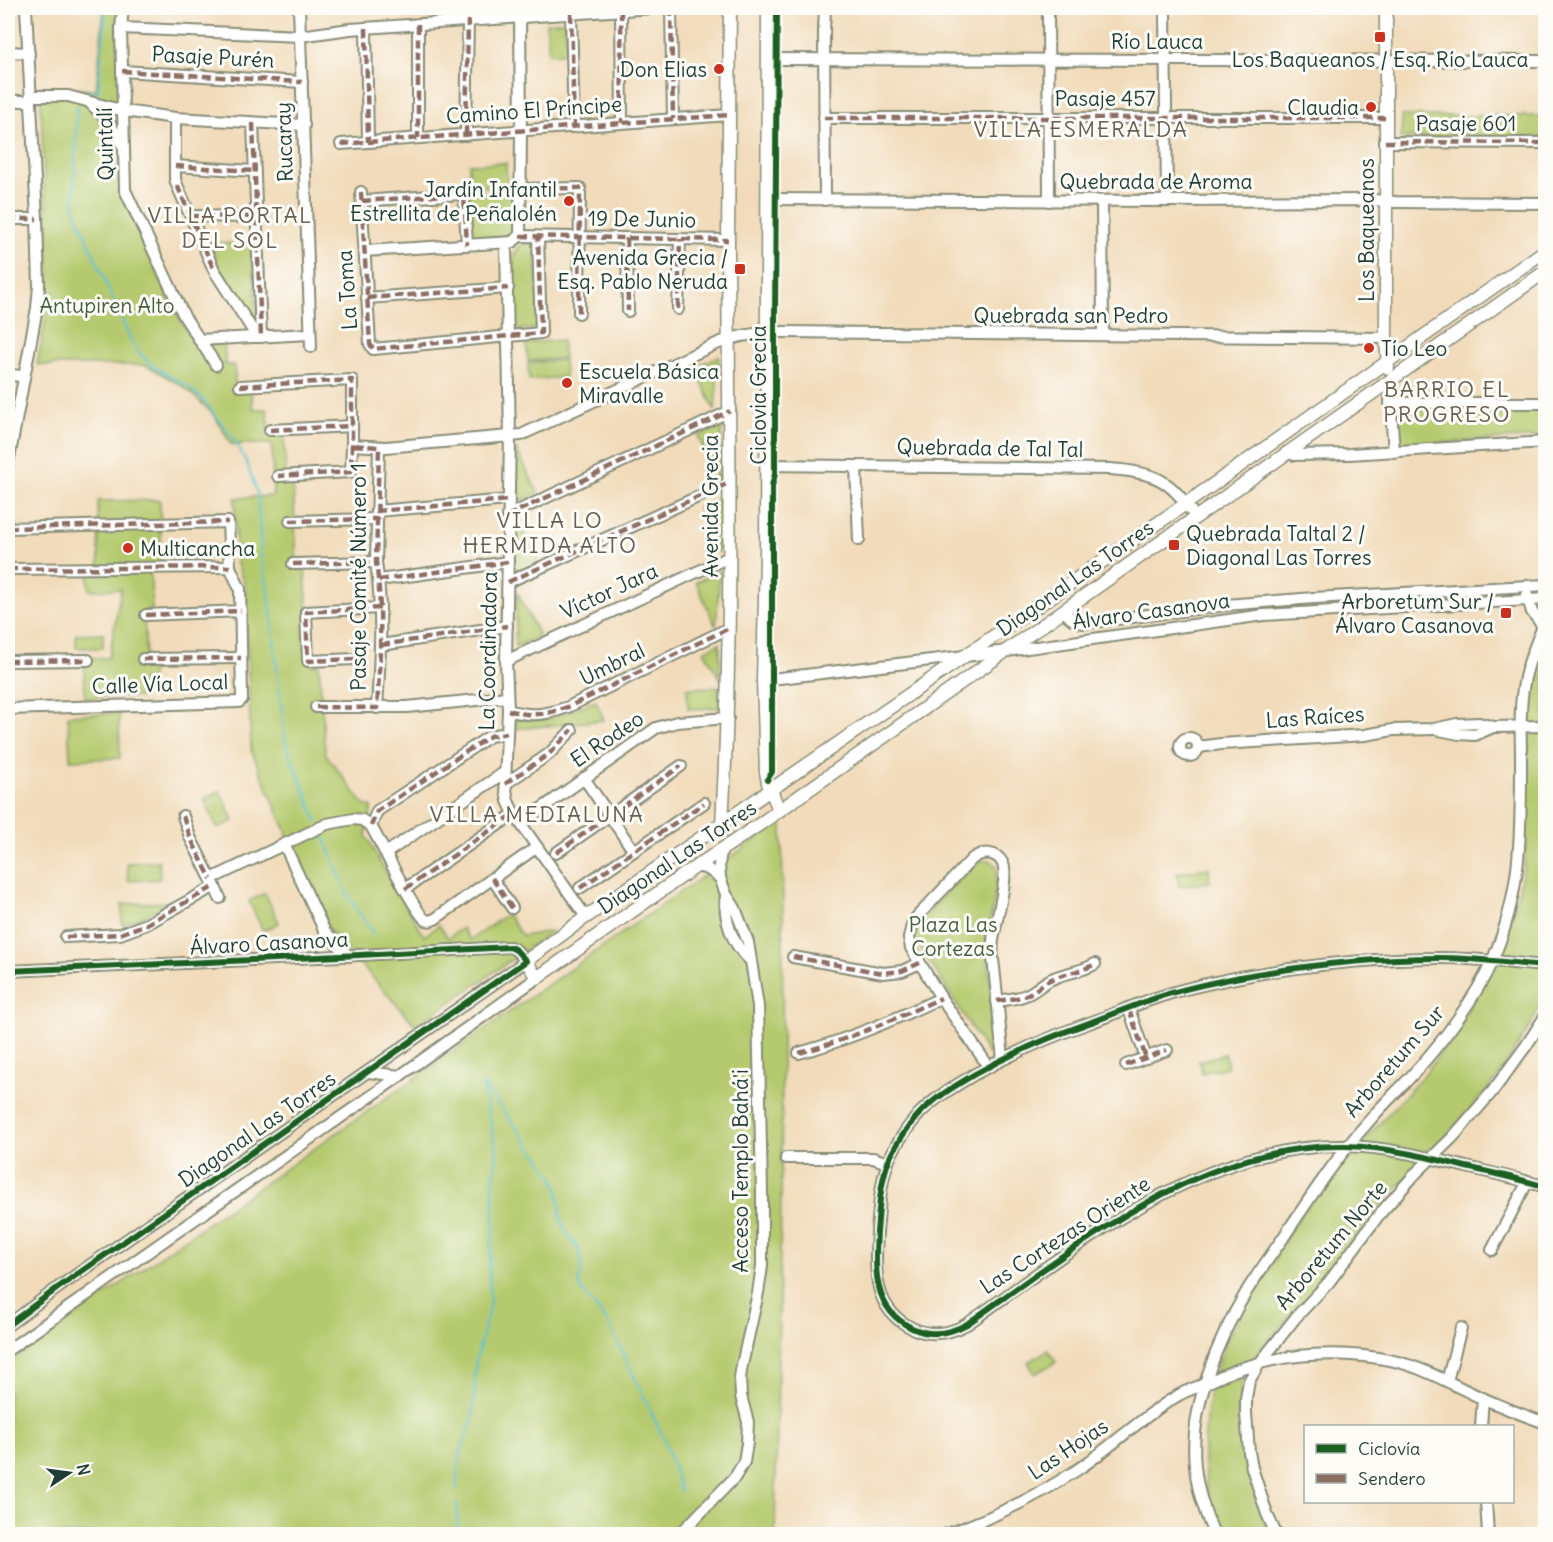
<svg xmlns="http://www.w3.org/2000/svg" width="1553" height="1542" viewBox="0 0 1553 1542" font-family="Delius,sans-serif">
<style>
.green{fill:#b5ca6e;stroke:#6a8451;stroke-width:1.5}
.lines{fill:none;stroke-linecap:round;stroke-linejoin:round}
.stream{stroke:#57c0d3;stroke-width:2}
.minor-casing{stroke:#888c77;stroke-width:14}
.major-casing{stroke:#888c77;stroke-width:15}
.minor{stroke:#fff;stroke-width:10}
.major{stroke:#fff;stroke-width:12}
.quiet{stroke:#8d6e63;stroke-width:4.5;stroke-dasharray:9 4.5;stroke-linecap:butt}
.cycleway-casing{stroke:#fdfcf7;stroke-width:10}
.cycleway{stroke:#1b5e20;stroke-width:6}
.poi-dot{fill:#c8321e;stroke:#fdfcf7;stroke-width:2}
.labels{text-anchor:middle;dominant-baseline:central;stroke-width:6;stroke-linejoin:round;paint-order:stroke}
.street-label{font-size:21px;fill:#1f3d34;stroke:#fdfcf7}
.poi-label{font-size:21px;fill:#1f3d34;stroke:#fdfcf7;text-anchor:end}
.park-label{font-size:21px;fill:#446042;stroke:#fdfcf7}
.neighbourhood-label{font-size:22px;letter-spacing:1.5px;fill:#696054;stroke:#fdfcf7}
</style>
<rect width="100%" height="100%" fill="#fdfcf7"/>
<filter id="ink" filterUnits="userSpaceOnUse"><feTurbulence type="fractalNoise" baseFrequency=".0167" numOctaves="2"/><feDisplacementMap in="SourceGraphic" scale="12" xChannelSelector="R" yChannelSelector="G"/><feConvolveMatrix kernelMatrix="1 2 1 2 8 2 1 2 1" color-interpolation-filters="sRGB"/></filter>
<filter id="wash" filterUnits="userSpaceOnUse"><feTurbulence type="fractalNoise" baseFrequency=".008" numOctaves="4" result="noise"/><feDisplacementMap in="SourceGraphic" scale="24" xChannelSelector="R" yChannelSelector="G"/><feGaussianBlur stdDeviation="1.35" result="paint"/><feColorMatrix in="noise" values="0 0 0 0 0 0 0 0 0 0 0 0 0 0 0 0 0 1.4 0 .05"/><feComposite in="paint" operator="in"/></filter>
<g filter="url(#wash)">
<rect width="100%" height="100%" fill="#f1dbba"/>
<g class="green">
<path d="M104 8H117L123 197 174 309 195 344 224 343 226 365H234L236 391 251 390 253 409H267L269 434 284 433 286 480H293L297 569H305L311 665 319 664 325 753 365 806H372L366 835 381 864 424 936 439 925 448 938 462 928 470 940 507 914 522 936 553 931 416 1026 328 928 251 750 245 586 236 561 235 498 273 496 272 444H231L214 415 192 394 181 385 146 365H37L47 311 49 286 40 87 96 90Z"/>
<path d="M565 21 567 52 549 54 546 23Z"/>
<path d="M1402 116H1545V138H1401Z"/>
<path d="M506 163 507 186 470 187 469 164Z"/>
<path d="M513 191 515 234 510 237 470 238 469 193Z"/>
<path d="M209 242 252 245 258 329 220 270Z"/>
<path d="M536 243 539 329 515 330 513 257 521 244Z"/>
<path d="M562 340 564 358 528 361 526 343Z"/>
<path d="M719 356 715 411 695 367Z"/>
<path d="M564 360 565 377 529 380 528 363Z"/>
<path d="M1399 409H1545V437L1404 445 1400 442Z"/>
<path d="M722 425 718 481 698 436Z"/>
<path d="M516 449 538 493 514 504Z"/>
<path d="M722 497 718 553 698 508Z"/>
<path d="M160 500 161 565 150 566 152 610 144 611 146 662 152 663 151 678 141 679 142 697 85 698 84 658H109L121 589 89 590 88 571H99L98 501Z"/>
<path d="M516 518 538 562 514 573Z"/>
<path d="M720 571 716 627 696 582Z"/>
<path d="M517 592 539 636 515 647Z"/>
<path d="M103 633V648H76V634Z"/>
<path d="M1545 638V995L1531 1025 1495 1081 1437 1146 1373 1213 1334 1269 1263 1346 1252 1362 1241 1388 1238 1420 1241 1441 1268 1534H1221L1208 1502 1204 1465V1446L1207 1409 1210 1391 1215 1373 1227 1339 1244 1307 1265 1277 1292 1227 1323 1186 1428 1070 1463 1020 1515 908 1525 859 1529 695 1534 659Z"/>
<path d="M720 643V678L704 651Z"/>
<path d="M719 687 720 708 688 709 687 688Z"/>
<path d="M596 701 604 720 516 729 515 719 544 720Z"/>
<path d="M119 713 120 758 70 760 68 715Z"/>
<path d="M220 791 234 821 217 828 204 799Z"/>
<path d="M782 821 783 922 781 1198 775 1534H8V1363Z"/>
<path d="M990 860 997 866 996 889 987 937 995 1052 988 1054 915 939V927L976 861Z"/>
<path d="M159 861 160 879 128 881 127 863Z"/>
<path d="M1209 868 1210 882 1179 886 1177 873Z"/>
<path d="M265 893 279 923 263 931 249 901Z"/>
<path d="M169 902 148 915 122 925V904Z"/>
<path d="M1225 1054 1228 1067 1202 1073 1199 1061Z"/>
<path d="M1048 1350 1056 1362 1035 1374 1028 1362Z"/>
</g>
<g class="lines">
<g class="stream">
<path d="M78 92H98L106 8"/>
<path d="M77 106 74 202 76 213 132 343 140 354 151 365 189 387 204 401 235 441 247 463 258 496 261 557 269 594 285 739 288 750 317 821"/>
<path d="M323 834 348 896 374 935"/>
<path d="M483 1084 552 1175 558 1189 561 1219 565 1230 579 1250 582 1263 579 1286C589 1300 600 1312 610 1326L664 1439 681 1492"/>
<path d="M457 1489V1474L462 1447 472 1420 474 1401 476 1361 490 1304 489 1266 494 1226 493 1182 497 1153 483 1087"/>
<path d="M457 1502 458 1534"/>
</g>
</g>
</g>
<g filter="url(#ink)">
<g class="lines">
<g class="minor-casing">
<g id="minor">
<path d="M123 8 121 28 125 190 184 316 216 365"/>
<path d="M299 8 311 347"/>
<path d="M519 8 520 16 521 131 520 236 506 246 510 436 506 661 508 710 505 784 508 801 514 814 586 917"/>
<path d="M671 8 673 119"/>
<path d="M1048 8 1049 201"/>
<path d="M1165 8 1167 201"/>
<path d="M621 10 622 123"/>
<path d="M571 13 574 127"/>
<path d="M418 24V138"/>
<path d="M121 28 300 36 350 29 653 8"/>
<path d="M366 28 368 142"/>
<path d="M8 52 29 53"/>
<path d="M768 59 1546 61"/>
<path d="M122 71 302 82"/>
<path d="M31 96H68L124 111 175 118 304 125"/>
<path d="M8 101H31"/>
<path d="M91 104 107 119 123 146"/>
<path d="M175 118V179L177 185 214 270 257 337"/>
<path d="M824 118H1385"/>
<path d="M253 123 261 337"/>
<path d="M466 135 468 20"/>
<path d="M1385 142 1546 143"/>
<path d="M341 144 729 115"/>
<path d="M175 166 254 171"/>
<path d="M520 189 580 188 579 313"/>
<path d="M361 192 370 344 373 349 541 333 538 237"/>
<path d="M767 199 1167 201 1374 200 1395 202 1546 203"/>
<path d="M825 200 824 31 825 8"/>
<path d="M362 201 460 194 464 195 467 245"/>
<path d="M1102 201 1103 335"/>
<path d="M191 216 256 217"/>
<path d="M8 219H37"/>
<path d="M520 236 728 240"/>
<path d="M627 238 628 311"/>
<path d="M364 251 513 242"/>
<path d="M367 298 508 288"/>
<path d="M678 309 680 239"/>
<path d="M199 340 309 334"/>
<path d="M8 375 24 376"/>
<path d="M1389 381 1394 452"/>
<path d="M240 386 352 380V445L351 472 278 476"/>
<path d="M1390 403H1546"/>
<path d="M270 430 352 426"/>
<path d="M352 445 386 447 521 435 716 344C738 335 760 332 784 332L1386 338"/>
<path d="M1287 452 1294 455 1349 454 1546 442"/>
<path d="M8 464 37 308 39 286 37 219 26 8"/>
<path d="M766 465 1110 469C1154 472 1171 479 1195 517"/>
<path d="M856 466 859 540"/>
<path d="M376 511 508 500"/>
<path d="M507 516 730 411"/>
<path d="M290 521 376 519"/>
<path d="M8 528 228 522 230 567 240 589 242 699 239 702 8 709"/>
<path d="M293 564 376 562"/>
<path d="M8 569 230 567"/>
<path d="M379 580 508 562"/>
<path d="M508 582 729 483"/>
<path d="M1527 595 1532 612 1543 626"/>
<path d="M1064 610C1070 619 1075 623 1086 623L1226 605 1314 598 1546 585"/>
<path d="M146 615 241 611"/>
<path d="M381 645 507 626"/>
<path d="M143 659 241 658"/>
<path d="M355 659 308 661 306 612 380 608"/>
<path d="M8 661 88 660"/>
<path d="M506 661 729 557"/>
<path d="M763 680 1007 651 1264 615 1546 599"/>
<path d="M316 707H407L507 697"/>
<path d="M377 708C380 659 383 610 376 562L379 447"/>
<path d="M508 710C531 717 545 715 568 707L729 628"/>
<path d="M1439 730 1459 734 1475 735 1493 727"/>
<circle cx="1189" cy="747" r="9"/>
<path d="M1199 747 1221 744 1365 735 1393 730 1434 729 1457 724 1479 723 1494 727 1546 726"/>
<path d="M584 778 633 850"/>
<path d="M505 784 549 754 572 730"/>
<path d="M183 816 190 837 211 879"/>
<path d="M521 823 656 728 677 722 728 718"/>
<path d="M371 826 377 811 490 736 507 733"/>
<path d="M284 844 325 932 349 956"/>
<path d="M386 853 505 772"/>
<path d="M556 853 681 766"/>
<path d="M696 866 708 869 720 878"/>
<path d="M492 878 512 908"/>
<path d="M580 888 704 803"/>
<path d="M405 889 514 814"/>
<path d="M726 895C723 918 732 945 750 960"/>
<path d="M220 898 211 879 327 824 353 819 362 820 371 826C379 840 417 916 426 920 430 922 431 920 435 919L537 847"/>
<path d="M66 937 120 934 147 924 215 886"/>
<path d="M793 957 883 973 902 971 920 963"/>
<path d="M1546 966C1511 963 1475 958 1440 958 1373 958 1306 965 1240 977 1215 982 1189 987 1165 995 1139 1003 1114 1014 1089 1023 1049 1037 1011 1054 975 1074 955 1086 936 1097 920 1113 909 1125 892 1149 887 1165 880 1187 879 1209 877 1232 875 1268 872 1309 912 1328 931 1337 949 1334 967 1324 1079 1245 1201 1143 1346 1146 1387 1147 1427 1157 1466 1167 1493 1173 1520 1179 1546 1187"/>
<path d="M8 971 340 956 510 947 516 950 526 961 59 1287 8 1325"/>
<path d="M997 1001C1008 999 1020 999 1030 993 1038 989 1045 981 1054 978 1068 972 1081 972 1095 964"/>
<path d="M1129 1009 1146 1058"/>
<path d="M799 1053C848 1040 895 1019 941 998"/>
<path d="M1126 1065 1167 1050"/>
<path d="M989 1067 941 998 911 948 909 938 913 921 972 859C982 851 997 851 1003 864 1009 878 995 923 993 940 991 952 994 965 995 977 998 1004 1000 1032 1003 1059"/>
<path d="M368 1072 400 1076"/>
<path d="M786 1158H873L888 1163"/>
<path d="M1492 1250 1528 1181"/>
<path d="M8 1350 394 1080 537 978"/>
<path d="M1447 1381 1461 1328"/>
<path d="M1481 1426 1483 1398"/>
<path d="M1486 1502 1488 1534"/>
<path d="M680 1534 735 1477 744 1462 747 1443 748 1422 741 1396 740 1378 742 1365 758 1293 762 1266V1193L758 1006 748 942 735 908 726 894 720 878 719 865 721 851"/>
<path d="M947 1534C993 1518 1036 1497 1077 1470 1112 1447 1142 1416 1179 1395 1187 1390 1196 1388 1204 1384 1214 1380 1223 1375 1233 1371 1284 1353 1342 1349 1394 1361 1425 1368 1453 1385 1482 1398 1503 1407 1524 1416 1546 1423"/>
<path d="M1214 1534C1205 1513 1197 1490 1195 1466 1189 1407 1218 1339 1248 1289 1259 1272 1271 1255 1283 1238 1310 1198 1337 1156 1370 1120 1384 1103 1401 1088 1415 1072 1443 1041 1476 998 1493 959 1522 892 1521 831 1521 759 1521 734 1519 708 1524 683 1527 663 1536 645 1543 626"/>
<path d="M1276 1534 1267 1514 1252 1468 1249 1452 1246 1413V1398L1249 1381 1259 1364 1296 1317 1329 1282 1378 1216 1416 1173 1453 1137 1492 1092 1526 1046 1546 1015"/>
</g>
</g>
<g class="major-casing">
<g id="major">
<path d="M768 8 766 556 763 680 766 772 768 783 779 810"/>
<path d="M1386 8V338L1388 368"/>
<path d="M1546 250 1187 503 586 917 526 961 537 978 688 872 760 824 1546 271"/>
<path d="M722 824C733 631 729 437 728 243 728 165 730 86 730 8"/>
</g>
</g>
<use href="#minor" class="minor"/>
<use href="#major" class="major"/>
<g class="quiet">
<path d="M671 8 673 119"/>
<path d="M621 10 622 123"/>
<path d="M571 13 574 127"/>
<path d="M418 24V138"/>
<path d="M366 28 368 142"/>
<path d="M122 71 302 82"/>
<path d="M824 118H1385"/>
<path d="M253 123 261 337"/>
<path d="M466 135 468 20"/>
<path d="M1385 142 1546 143"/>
<path d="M341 144 729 115"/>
<path d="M175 166 254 171"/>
<path d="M177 185 214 270"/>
<path d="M520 189 580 188 579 313"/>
<path d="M361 192 370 344 373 349 541 333 538 237"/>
<path d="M362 201 460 194 464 195 467 245"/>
<path d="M191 216 256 217"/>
<path d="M8 219H37"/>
<path d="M520 236 728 240"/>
<path d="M627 238 628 311"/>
<path d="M367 298 508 288"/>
<path d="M678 309 680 239"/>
<path d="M240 386 352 380V445L351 472 278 476"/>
<path d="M270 430 352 426"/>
<path d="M376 511 508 500"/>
<path d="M507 516 730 411"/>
<path d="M290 521 376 519"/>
<path d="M8 528 228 522"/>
<path d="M293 564 376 562"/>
<path d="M8 569 230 567"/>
<path d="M379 580 508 562"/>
<path d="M508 582 729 483"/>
<path d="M146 615 241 611"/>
<path d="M381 645 507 626"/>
<path d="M143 659 241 658"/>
<path d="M355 659 308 661 306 612 380 608"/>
<path d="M8 661 88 660"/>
<path d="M316 707 377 708C380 659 383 610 376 562L379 447 352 445"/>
<path d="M508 710C531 717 545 715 568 707L729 628"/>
<path d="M505 784 549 754 572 730"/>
<path d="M183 816 190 837 211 879"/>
<path d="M371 826 377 811 490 736 507 733"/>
<path d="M556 853 681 766"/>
<path d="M492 878 512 908"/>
<path d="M580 888 704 803"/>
<path d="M405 889 514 814"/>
<path d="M66 937 120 934 147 924 215 886"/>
<path d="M793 957 883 973 902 971 920 963"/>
<path d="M997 1001C1008 999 1020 999 1030 993 1038 989 1045 981 1054 978 1068 972 1081 972 1095 964"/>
<path d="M1129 1009 1146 1058"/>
<path d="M799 1053C848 1040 895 1019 941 998"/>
<path d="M1126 1065 1167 1050"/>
</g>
<g class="cycleway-casing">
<g id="cycleway">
<path d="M767 780 772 772V486L775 474V320L777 8"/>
<path d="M1546 966C1511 963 1475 958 1440 958 1373 958 1306 965 1240 977 1215 982 1189 987 1165 995 1139 1003 1114 1014 1089 1023 1049 1037 1011 1054 975 1074 955 1086 936 1097 920 1113 909 1125 892 1149 887 1165 880 1187 879 1209 877 1232 875 1268 872 1309 912 1328 931 1337 949 1334 967 1324 1079 1245 1201 1143 1346 1146 1387 1147 1427 1157 1466 1167 1493 1173 1520 1179 1546 1187"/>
<path d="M8 971 340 956 510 947 516 950 526 961 59 1287 8 1325"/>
</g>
</g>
<use href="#cycleway" class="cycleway"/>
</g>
</g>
<g class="poi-dot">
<rect x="1374" y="31" width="12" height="12" rx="3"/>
<circle cx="719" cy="69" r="6"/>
<circle cx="1371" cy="107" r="6"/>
<circle cx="569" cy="201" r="6"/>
<rect x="734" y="263" width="12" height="12" rx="3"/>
<circle cx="1369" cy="348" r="6"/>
<circle cx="567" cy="383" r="6"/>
<rect x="1168" y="539" width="12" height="12" rx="3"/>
<circle cx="128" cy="548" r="6"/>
<rect x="1500" y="607" width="12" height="12" rx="3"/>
</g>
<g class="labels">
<g class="street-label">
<text x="1157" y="41">Río Lauca</text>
<text transform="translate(213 57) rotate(3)">Pasaje Purén</text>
<text x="1105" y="98">Pasaje 457</text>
<text transform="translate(534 110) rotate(-4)">Camino El Príncipe</text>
<text x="1466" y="123">Pasaje 601</text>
<text transform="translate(284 142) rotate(-92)">Rucaray</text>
<text transform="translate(105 144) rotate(-91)">Quintalí</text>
<text x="1156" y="181">Quebrada de Aroma</text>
<text transform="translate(642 219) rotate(1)">19 De Junio</text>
<text transform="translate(1366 230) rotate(-90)">Los Baqueanos</text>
<text transform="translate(347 290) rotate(-94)">La Toma</text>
<text x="1071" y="315">Quebrada san Pedro</text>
<text transform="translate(758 395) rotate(-90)">Ciclovia Grecia</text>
<text transform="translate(990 448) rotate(1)">Quebrada de Tal Tal</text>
<text transform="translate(710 506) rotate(-90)">Avenida Grecia</text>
<text transform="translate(358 577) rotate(-90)">Pasaje Comité Número 1</text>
<text transform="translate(1075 578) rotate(-35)">Diagonal Las Torres</text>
<text transform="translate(609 591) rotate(-25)">Víctor Jara</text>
<text transform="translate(1151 611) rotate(-8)">Álvaro Casanova</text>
<text transform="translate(488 651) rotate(-89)">La Coordinadora</text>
<text transform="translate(612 664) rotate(-26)">Umbral</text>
<text transform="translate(160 684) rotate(-2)">Calle Vía Local</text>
<text transform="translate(1315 717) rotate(-4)">Las Raíces</text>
<text transform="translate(607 739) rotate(-34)">El Rodeo</text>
<text transform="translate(677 857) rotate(-34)">Diagonal Las Torres</text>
<text transform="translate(269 943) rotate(-3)">Álvaro Casanova</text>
<text transform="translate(1394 1061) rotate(-49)">Arboretum Sur</text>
<text transform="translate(257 1129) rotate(-35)">Diagonal Las Torres</text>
<text transform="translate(740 1171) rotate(-90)">Acceso Templo Bahá'i</text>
<text transform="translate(1065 1235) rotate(-33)">Las Cortezas Oriente</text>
<text transform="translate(1331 1245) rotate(-50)">Arboretum Norte</text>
<text transform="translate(1068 1449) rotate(-34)">Las Hojas</text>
</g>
<g class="poi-label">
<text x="1380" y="59" text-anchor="middle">Los Baqueanos / Esq. Río Lauca</text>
<text x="707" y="69">Don Elias</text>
<text x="1359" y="107">Claudia</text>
<text x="557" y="189">Jardín Infantil<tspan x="557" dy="24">Estrellita de Peñalolén</tspan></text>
<text x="728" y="257">Avenida Grecia /<tspan x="728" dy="24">Esq. Pablo Neruda</tspan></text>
<text x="1381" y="348" text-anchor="start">Tío Leo</text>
<text x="579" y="371" text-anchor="start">Escuela Básica<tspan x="579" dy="24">Miravalle</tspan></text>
<text x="1186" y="533" text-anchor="start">Quebrada Taltal 2 /<tspan x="1186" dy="24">Diagonal Las Torres</tspan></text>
<text x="140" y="548" text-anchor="start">Multicancha</text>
<text x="1494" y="601">Arboretum Sur /<tspan x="1494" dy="24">Álvaro Casanova</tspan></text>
</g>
<g class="park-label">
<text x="107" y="305">Antupiren Alto</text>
<text x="953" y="924">Plaza Las<tspan x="953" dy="24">Cortezas</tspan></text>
</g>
<g class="neighbourhood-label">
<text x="1081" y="129">VILLA ESMERALDA</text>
<text x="230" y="215">VILLA PORTAL<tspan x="230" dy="25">DEL SOL</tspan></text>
<text x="1447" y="389">BARRIO EL<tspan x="1447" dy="25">PROGRESO</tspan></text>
<text x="550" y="520">VILLA LO<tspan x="550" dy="25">HERMIDA ALTO</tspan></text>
<text x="537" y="814">VILLA MEDIALUNA</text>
</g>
</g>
<rect width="1553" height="1542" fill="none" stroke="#fdfcf7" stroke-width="30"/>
<rect x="1304" y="1425" width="210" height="78" fill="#fdfcf7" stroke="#a4b0a9" stroke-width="1.5"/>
<rect x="1316" y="1444" width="30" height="9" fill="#1b5e20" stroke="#a4b0a9" stroke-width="1.5"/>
<text x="1358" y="1455" font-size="18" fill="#1f3d34">Ciclovía</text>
<rect x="1316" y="1474" width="30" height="9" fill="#8d6e63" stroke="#a4b0a9" stroke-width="1.5"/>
<text x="1358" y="1485" font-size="18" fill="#1f3d34">Sendero</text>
<g transform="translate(69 1473) rotate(77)" stroke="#fdfcf7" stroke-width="4.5" paint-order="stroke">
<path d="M0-4.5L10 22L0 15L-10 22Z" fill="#1f3d34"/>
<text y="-9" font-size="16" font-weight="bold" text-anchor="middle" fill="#1f3d34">N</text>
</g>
</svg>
